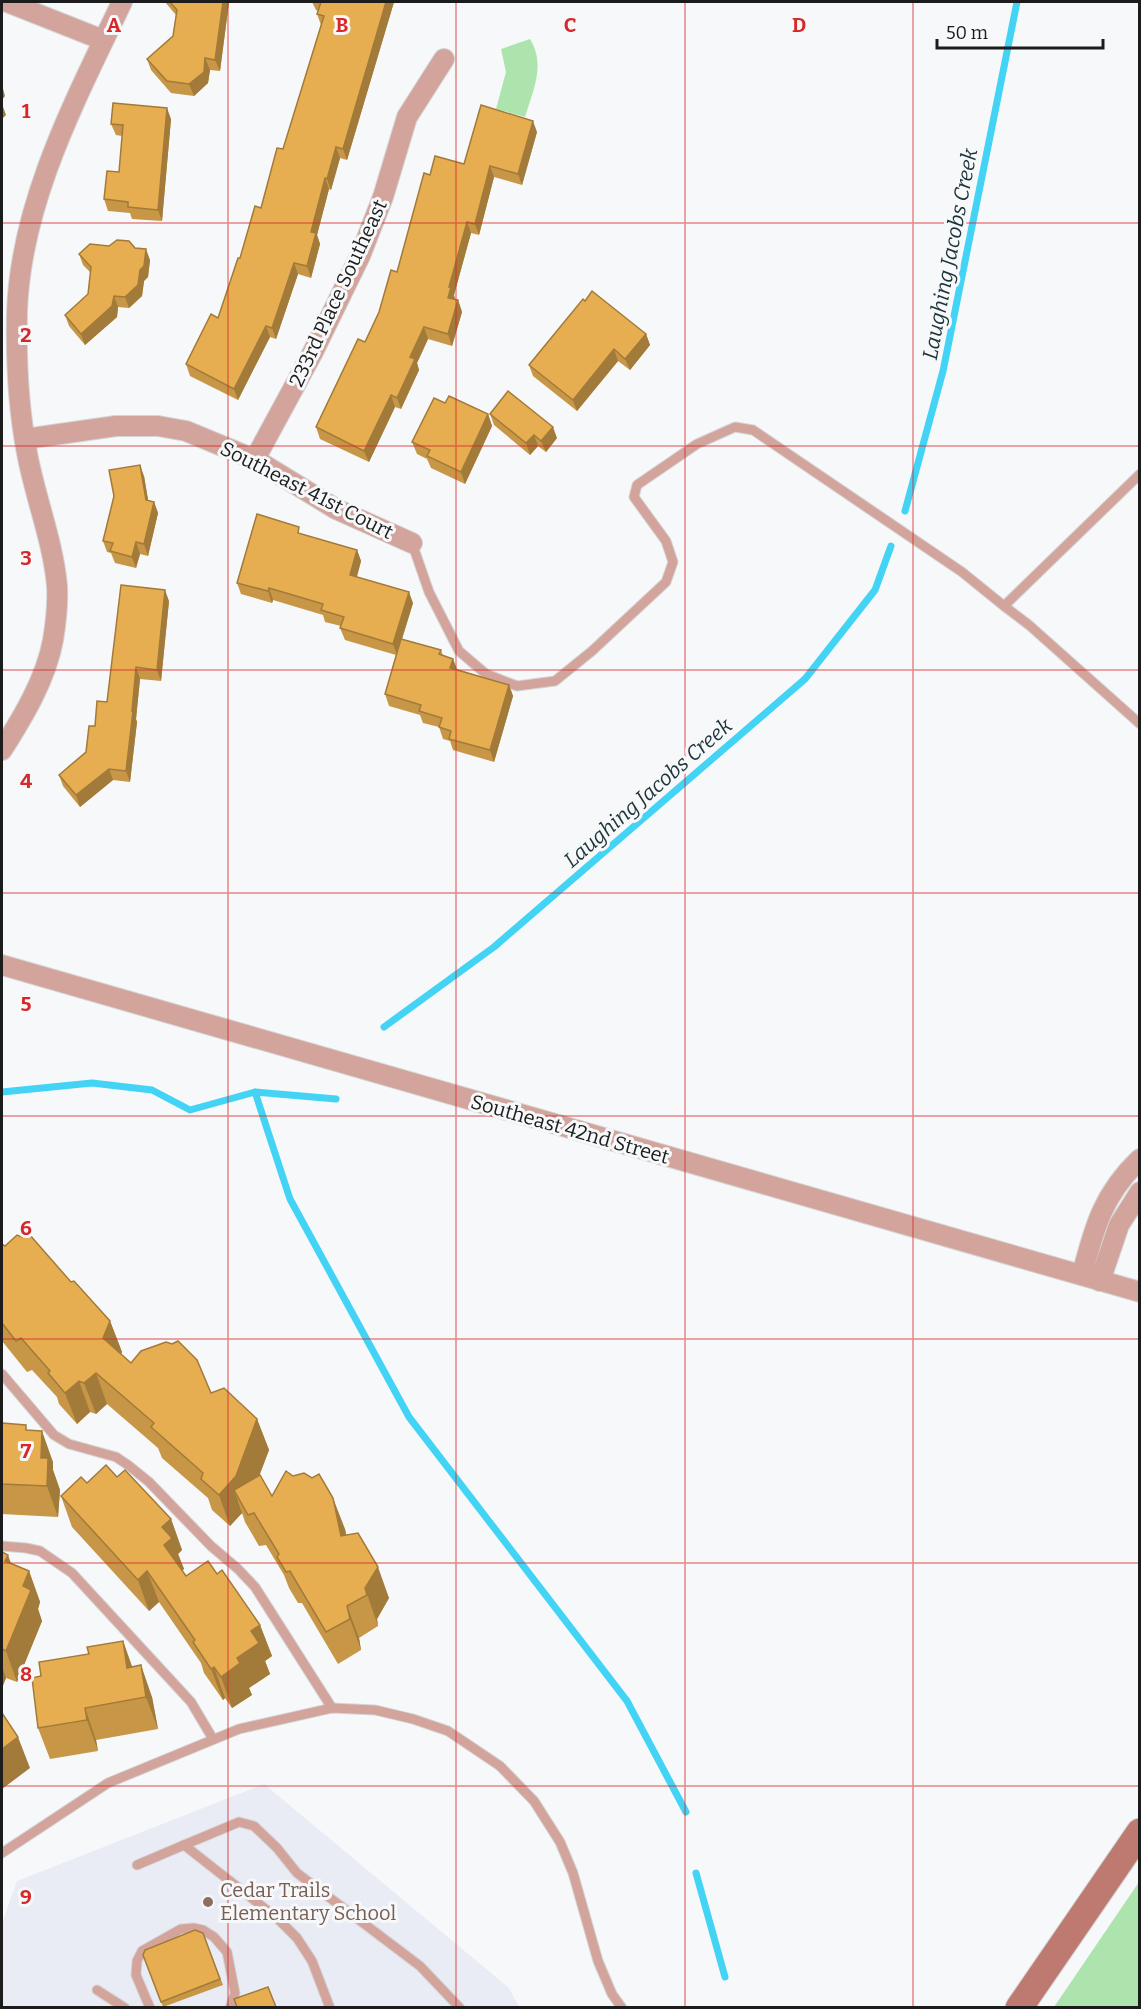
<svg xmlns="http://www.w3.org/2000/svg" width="1141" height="2009" viewBox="0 0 1141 2009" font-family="Bitter,serif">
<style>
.built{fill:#e9ebf5}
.green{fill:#ade4ae}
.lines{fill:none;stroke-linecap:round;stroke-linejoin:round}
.stream{stroke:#42d3f5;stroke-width:7}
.lane-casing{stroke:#d4d5d7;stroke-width:11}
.street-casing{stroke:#d4d5d7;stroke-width:22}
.secondary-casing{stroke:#d4d5d7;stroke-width:29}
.lane{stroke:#d3a49c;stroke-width:9}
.street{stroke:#d3a49c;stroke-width:20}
.secondary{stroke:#be7a70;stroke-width:27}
.wall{fill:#c79646}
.shaded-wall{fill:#a27a39}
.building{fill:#e7ae51;stroke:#a27a39;stroke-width:1.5}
.grid{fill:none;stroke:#d62828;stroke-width:1.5;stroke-opacity:0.55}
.education-dot{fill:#8d6e63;stroke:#f7f8fa;stroke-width:2}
.labels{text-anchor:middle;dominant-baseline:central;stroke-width:6;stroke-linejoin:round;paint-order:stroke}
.street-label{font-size:20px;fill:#1c1c1d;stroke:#f7f8fa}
.education-label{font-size:20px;fill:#785e54;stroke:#f7f8fa;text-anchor:start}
.water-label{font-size:21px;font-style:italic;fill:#1c333a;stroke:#f7f8fa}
.grid-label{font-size:20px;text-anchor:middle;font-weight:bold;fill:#d62828;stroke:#f7f8fa;stroke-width:6;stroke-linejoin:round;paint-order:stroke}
</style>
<rect width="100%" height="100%" fill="#f7f8fa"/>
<path class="built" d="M264 1784 509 1988 519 2007H2V1923L17 1881Z"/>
<g class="green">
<path d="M530 39C546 65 533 90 525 117L496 109 506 72 501 49Z"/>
<path d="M1139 1882V2007H1054Z"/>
</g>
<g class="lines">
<g class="stream">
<path d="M905 511 943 371 1017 2"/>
<path d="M384 1027 494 947 805 679 875 590 891 546"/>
<path d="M2 1092 92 1083 152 1090 190 1110 255 1092 336 1099"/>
<path d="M255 1092 290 1199 409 1417 627 1701 686 1812"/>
<path d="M696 1873 725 1977"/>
</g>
<g class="lane-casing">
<g id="lane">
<path d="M412 543 429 592 459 651 486 674 517 686 555 681 592 651 666 582 673 562 666 541 634 497 637 485 697 444 735 427 753 430 962 572 1004 606 1140 474"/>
<path d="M1004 606 1029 625 1140 724"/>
<path d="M2 1374 54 1435 69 1444 116 1457 128 1465 149 1482 211 1546 238 1569 255 1587 332 1708"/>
<path d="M2 1546 26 1548 40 1551 72 1573 191 1702 213 1739"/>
<path d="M2 1853 108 1783 239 1729 332 1708 375 1710 413 1719 448 1731 500 1766 534 1801 560 1842 573 1873 598 1961 612 1994 622 2008"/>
<path d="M137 1865 184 1845"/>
<path d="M97 1990 125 2008"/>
<path d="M150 2008 136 1975 137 1961 142 1951 181 1929 194 1928 203 1930 214 1937 227 1952 235 1993 230 2008"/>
<path d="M330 2008 312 1961 297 1938 277 1918 184 1845 239 1822 254 1826 277 1848 297 1873 420 1966 460 2008"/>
</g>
</g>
<g class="street-casing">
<g id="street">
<path d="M7 2 103 40"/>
<path d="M25 439 116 426H158L186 431 256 460 336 509 412 543"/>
<path d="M255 459 313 352 360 256 383 197 407 117 444 59"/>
<path d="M2 750C23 717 46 679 53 640 56 622 58 604 57 586 53 541 35 497 27 453 18 407 16 360 17 313 20 203 76 99 122 2"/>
<path d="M2 965 1140 1292"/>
<path d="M1082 1275C1094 1228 1103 1194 1140 1159"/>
<path d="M1100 1281 1119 1225 1140 1192"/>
</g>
</g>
<g class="secondary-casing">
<path id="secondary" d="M1019 2008 1140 1832"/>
</g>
<use href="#lane" class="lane"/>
<use href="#street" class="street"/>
<use href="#secondary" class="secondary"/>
</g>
<g class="wall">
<path d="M165 2H229L220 71 210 70 208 83 194 96 171 93 151 70 147 59 173 36 176 15Z"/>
<path d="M312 2H394L347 160 340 158 331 190 329 189 317 235 320 244 311 278 298 274 276 339 270 337 238 400 190 376 186 364 218 318 240 258 261 208 283 149 321 25 317 14 318 11 316 10Z"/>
<path d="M171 119 162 221 132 219 130 213 108 211 104 199 119 172 122 136 116 135 111 124Z"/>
<path d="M537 132 522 185 494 177 479 235 471 233 454 295 455 299 458 300 462 312 452 346 428 339 417 363 419 370 401 409 395 407 369 462 320 439 316 427 365 342 397 272 430 175 464 164Z"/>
<path d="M109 246 135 248 150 260 148 277 144 281 142 296 129 308 118 307 117 317 85 345 69 326 65 315 88 294 91 273 83 265 79 254Z"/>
<path d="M646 334 650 345 630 370 618 361 577 411 533 376 529 365Z"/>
<path d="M445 403 488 414 492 426 465 484 431 468 427 459 417 454 412 442Z"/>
<path d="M490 414 557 438 546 452 538 446 530 455 494 425Z"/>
<path d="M144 476 148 500 154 502 158 513 148 556 140 554 136 568 115 563 111 553 107 552 103 541Z"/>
<path d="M302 534 357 550 361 561 357 577 413 603 402 639 441 650 443 656 453 659 457 669 509 685 513 696 494 762 453 750 450 741 443 739 439 727 423 723 420 715 389 706 385 694 396 655 345 640 340 628 341 626 325 622 323 615 273 600 272 603 241 594 237 583Z"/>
<path d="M169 601 161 681 140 679 136 719 137 722 130 782 113 780 80 807 63 786 59 775 86 752 95 726 107 702Z"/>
<path d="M2 1244 71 1282 110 1321 122 1352 121 1354 131 1363 211 1393 257 1419 269 1450 259 1476 272 1496 345 1529 346 1535 389 1598 377 1619 378 1626 359 1638 361 1650 338 1664 302 1603H298L289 1588 284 1575 266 1545 259 1546 245 1522 242 1513 230 1526 212 1510 208 1498 162 1458 158 1448 107 1404 96 1414 90 1412 77 1424 59 1404 57 1397 32 1370 27 1372 2 1341Z"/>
<path d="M2 1423 28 1431 53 1462V1470L60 1490 58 1517 2 1514Z"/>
<path d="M117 1477 171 1519 182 1550 178 1554 184 1569 182 1571 186 1576 217 1574 260 1625 272 1656 265 1661 270 1674 249 1688 252 1695 232 1708 225 1698 223 1700 204 1673 201 1663 159 1602 149 1611 72 1527 61 1496 87 1483Z"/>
<path d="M2 1552 11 1564 29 1571 40 1602 38 1609 42 1621 17 1682 6 1678 2 1688Z"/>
<path d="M123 1641 132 1667 152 1697 158 1729 96 1740 98 1751 50 1759 38 1728 41 1676 89 1654Z"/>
<path d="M203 1933 223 1985 163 2007 143 1955Z"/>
</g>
<g class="shaded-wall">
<path d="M223 2H229L220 71 215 60Z"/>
<path d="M386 2H394L347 160 343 149Z"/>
<path d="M205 58 210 70 208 83 194 96 189 84Z"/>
<path d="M2 85 5 96 2 100Z"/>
<path d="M2 104 6 115 2 119Z"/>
<path d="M167 108 171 119 162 221 158 210Z"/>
<path d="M533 121 537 132 522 185 518 174Z"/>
<path d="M336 147 340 158 331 190 327 179Z"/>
<path d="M490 166 494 177 479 235 475 224Z"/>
<path d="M325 178 329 189 317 235 320 244 311 278 307 266 311 232Z"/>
<path d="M467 222 471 233 454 295 455 299 452 309 448 298 449 287Z"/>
<path d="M146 249 150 260 148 277 144 281 142 296 129 308 125 297 140 270Z"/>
<path d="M294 263 298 274 276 339 272 328Z"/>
<path d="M114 296 118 307 117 317 85 345 81 334Z"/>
<path d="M458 300 462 312 452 346 448 334Z"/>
<path d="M266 326 270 337 238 400 234 389Z"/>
<path d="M424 327 428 339 417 363 419 370 401 409 397 398 410 357Z"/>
<path d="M646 334 650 345 630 370 625 359Z"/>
<path d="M614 349 618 361 577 411 573 400Z"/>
<path d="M391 395 395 407 369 462 364 451Z"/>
<path d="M488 414 492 426 465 484 461 472Z"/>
<path d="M553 427 557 438 546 452 541 441Z"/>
<path d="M534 435 538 446 530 455 526 443Z"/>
<path d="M140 465 144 476 150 511 146 500Z"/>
<path d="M154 502 158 513 148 556 144 544Z"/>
<path d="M136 542 140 554 136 568 132 557Z"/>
<path d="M357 550 361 561 354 586 350 575Z"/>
<path d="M269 588 273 600 272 603 268 591Z"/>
<path d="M165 590 169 601 161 681 157 670Z"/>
<path d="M409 592 413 603 397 655 393 644Z"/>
<path d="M453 659 457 670 450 668Z"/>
<path d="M136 667 140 679 136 719 137 722 130 782 126 771Z"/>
<path d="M509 685 513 696 494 762 490 750Z"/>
<path d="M109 769 113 780 80 807 76 795Z"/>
<path d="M110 1321 122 1352 115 1369 103 1338Z"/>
<path d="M96 1373 107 1404 96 1414 84 1383Z"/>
<path d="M79 1381 90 1412 77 1424 65 1393Z"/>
<path d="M257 1419 269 1450 247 1508 234 1490 242 1513 230 1526 219 1495Z"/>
<path d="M42 1431 53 1462V1470L60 1490 58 1517 47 1486 41 1458Z"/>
<path d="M333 1498 345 1529 353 1568 341 1536Z"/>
<path d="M171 1519 182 1550 178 1554 184 1569 175 1576 164 1545 162 1527Z"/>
<path d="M8 1555 19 1586 5 1561Z"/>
<path d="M378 1567 389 1598 377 1619 378 1626 365 1588Z"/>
<path d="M29 1571 40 1602 38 1609 42 1621 17 1682 6 1651 23 1586Z"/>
<path d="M147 1571 159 1602 149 1611 138 1580Z"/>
<path d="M347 1606 359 1638 361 1650 350 1619Z"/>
<path d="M260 1625 272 1656 265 1661 270 1674 249 1688 252 1695 232 1708 221 1677 237 1658 251 1631Z"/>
<path d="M123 1641 134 1672 127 1668Z"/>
<path d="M141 1665 152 1697 158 1729 146 1697Z"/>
<path d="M2 1666 6 1678 2 1688Z"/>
<path d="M214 1667 225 1698 223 1700 211 1669Z"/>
<path d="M85 1708 96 1740 98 1751 87 1720Z"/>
<path d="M18 1737 30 1768 2 1789V1749Z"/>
</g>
<g class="building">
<path d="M170 2H223L215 60 205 58 204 72 189 84 167 81 147 59 173 36 177 10Z"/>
<path d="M319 2H386L343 149 336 147 327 179 325 178 311 232 316 233 307 266 294 263 272 328 266 326 234 389 186 364 211 314 218 318 238 258H240L255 206 261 208 277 148 283 149 324 16 317 14 321 2Z"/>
<path d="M113 103 167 108 158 210 128 207V202L104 199 107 171 119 172 123 125 111 124Z"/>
<path d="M481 105 533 121 518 174 490 166 475 224 467 222 449 287H451L448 298 458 300 448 334 424 327 410 357 415 359 397 398 391 395 364 451 316 427 358 339 365 342 379 312 391 270 397 272 424 173 430 175 435 156 464 164Z"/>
<path d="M117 240 129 241 135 248 146 249 144 266 140 270 138 285 125 297 114 296 112 306 81 334 65 315 88 294 91 267 79 254 90 244 109 246Z"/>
<path d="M592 291 646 334 625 359 614 349 573 400 529 365 583 299 585 301Z"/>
<path d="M508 391 553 427 541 441 534 435 526 443 490 414Z"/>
<path d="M449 396 488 414 461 472 427 456 430 450 412 442 434 398 445 403Z"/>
<path d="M140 465 146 500 154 502 144 544 136 542 132 557 110 551 113 543 103 541 114 496 109 470Z"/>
<path d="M257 514 299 527 298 533 357 550 350 575 409 592 393 644 340 628 344 617 321 610 323 604 269 588 268 591 237 583Z"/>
<path d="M121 585 165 590 157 670 136 667 132 711H133L126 771 109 769 76 795 59 775 86 752 89 726H95L97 701 107 702Z"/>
<path d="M401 639 441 650 439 654 453 659 450 668 509 685 490 750 449 739 451 731 439 727 442 718 419 711 421 705 385 694Z"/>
<path d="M29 1234 71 1282 74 1281 110 1321 103 1338 131 1363 141 1351 166 1342 172 1344 178 1341 197 1360 211 1393 224 1388 257 1419 236 1476 219 1495 201 1479 203 1473 151 1427 154 1423 96 1373 84 1383 79 1381 65 1393 48 1373 50 1371 21 1338 16 1341 2 1323V1244L5 1246 17 1235 22 1237Z"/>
<path d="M2 1423 26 1425V1430L42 1431 41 1458H48L47 1486 2 1484Z"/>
<path d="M106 1465 117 1477 125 1470 171 1519 162 1527 172 1538 164 1545 186 1576 208 1561 217 1574 222 1570 260 1625 251 1631 259 1643 237 1658 240 1663 221 1677 214 1667 211 1669 193 1642 195 1640 147 1571 138 1580 61 1496 81 1477 87 1483Z"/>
<path d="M286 1471 293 1476 304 1473 312 1478 319 1474 333 1498 341 1536 358 1533 378 1567 365 1588 367 1595 347 1606 350 1619 326 1632 290 1571 286 1572 277 1557 279 1554 254 1513 248 1515 234 1490 260 1475 272 1496Z"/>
<path d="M2 1552 8 1555 5 1561 29 1571 23 1586 31 1590 6 1651 2 1649Z"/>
<path d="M123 1641 127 1668 141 1665 146 1697 85 1708 87 1720 38 1728 32 1678 41 1676 39 1662 89 1654 87 1647Z"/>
<path d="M2 1713 18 1737 2 1749Z"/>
<path d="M195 1930 203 1933 220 1979 161 2002 143 1955 145 1950Z"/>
<path d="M268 1987 276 2007H237L234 1999Z"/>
</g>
<path class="grid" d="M228 2V2008M456 2V2008M685 2V2008M913 2V2008M2 223H1140M2 446H1140M2 670H1140M2 893H1140M2 1116H1140M2 1339H1140M2 1563H1140M2 1786H1140"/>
<circle class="education-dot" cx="208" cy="1902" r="6"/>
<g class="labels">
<g class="street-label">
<text transform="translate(338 293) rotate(-65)">233rd Place Southeast</text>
<text transform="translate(307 490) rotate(27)">Southeast 41st Court</text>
<text transform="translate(570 1129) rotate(16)">Southeast 42nd Street</text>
</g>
<g class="education-label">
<text x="220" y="1890">Cedar Trails<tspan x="220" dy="23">Elementary School</tspan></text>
</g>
<g class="water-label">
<text transform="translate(950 254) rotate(-79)">Laughing Jacobs Creek</text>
<text transform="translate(648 793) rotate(-41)">Laughing Jacobs Creek</text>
</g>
</g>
<g class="grid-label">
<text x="114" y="32">A</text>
<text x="342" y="32">B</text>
<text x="570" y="32">C</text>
<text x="799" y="32">D</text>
<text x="26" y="118">1</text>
<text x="26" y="342">2</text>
<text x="26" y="565">3</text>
<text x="26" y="788">4</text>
<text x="26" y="1011">5</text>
<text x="26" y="1235">6</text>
<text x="26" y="1458">7</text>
<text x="26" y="1681">8</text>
<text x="26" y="1904">9</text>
</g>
<rect width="1141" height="2009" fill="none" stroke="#1c1c1d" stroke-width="6"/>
<path d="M937 39v9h166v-9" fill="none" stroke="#1c1c1d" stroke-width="3"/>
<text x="946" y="39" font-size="18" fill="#1c1c1d" stroke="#f7f8fa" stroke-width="4.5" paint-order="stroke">50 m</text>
</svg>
